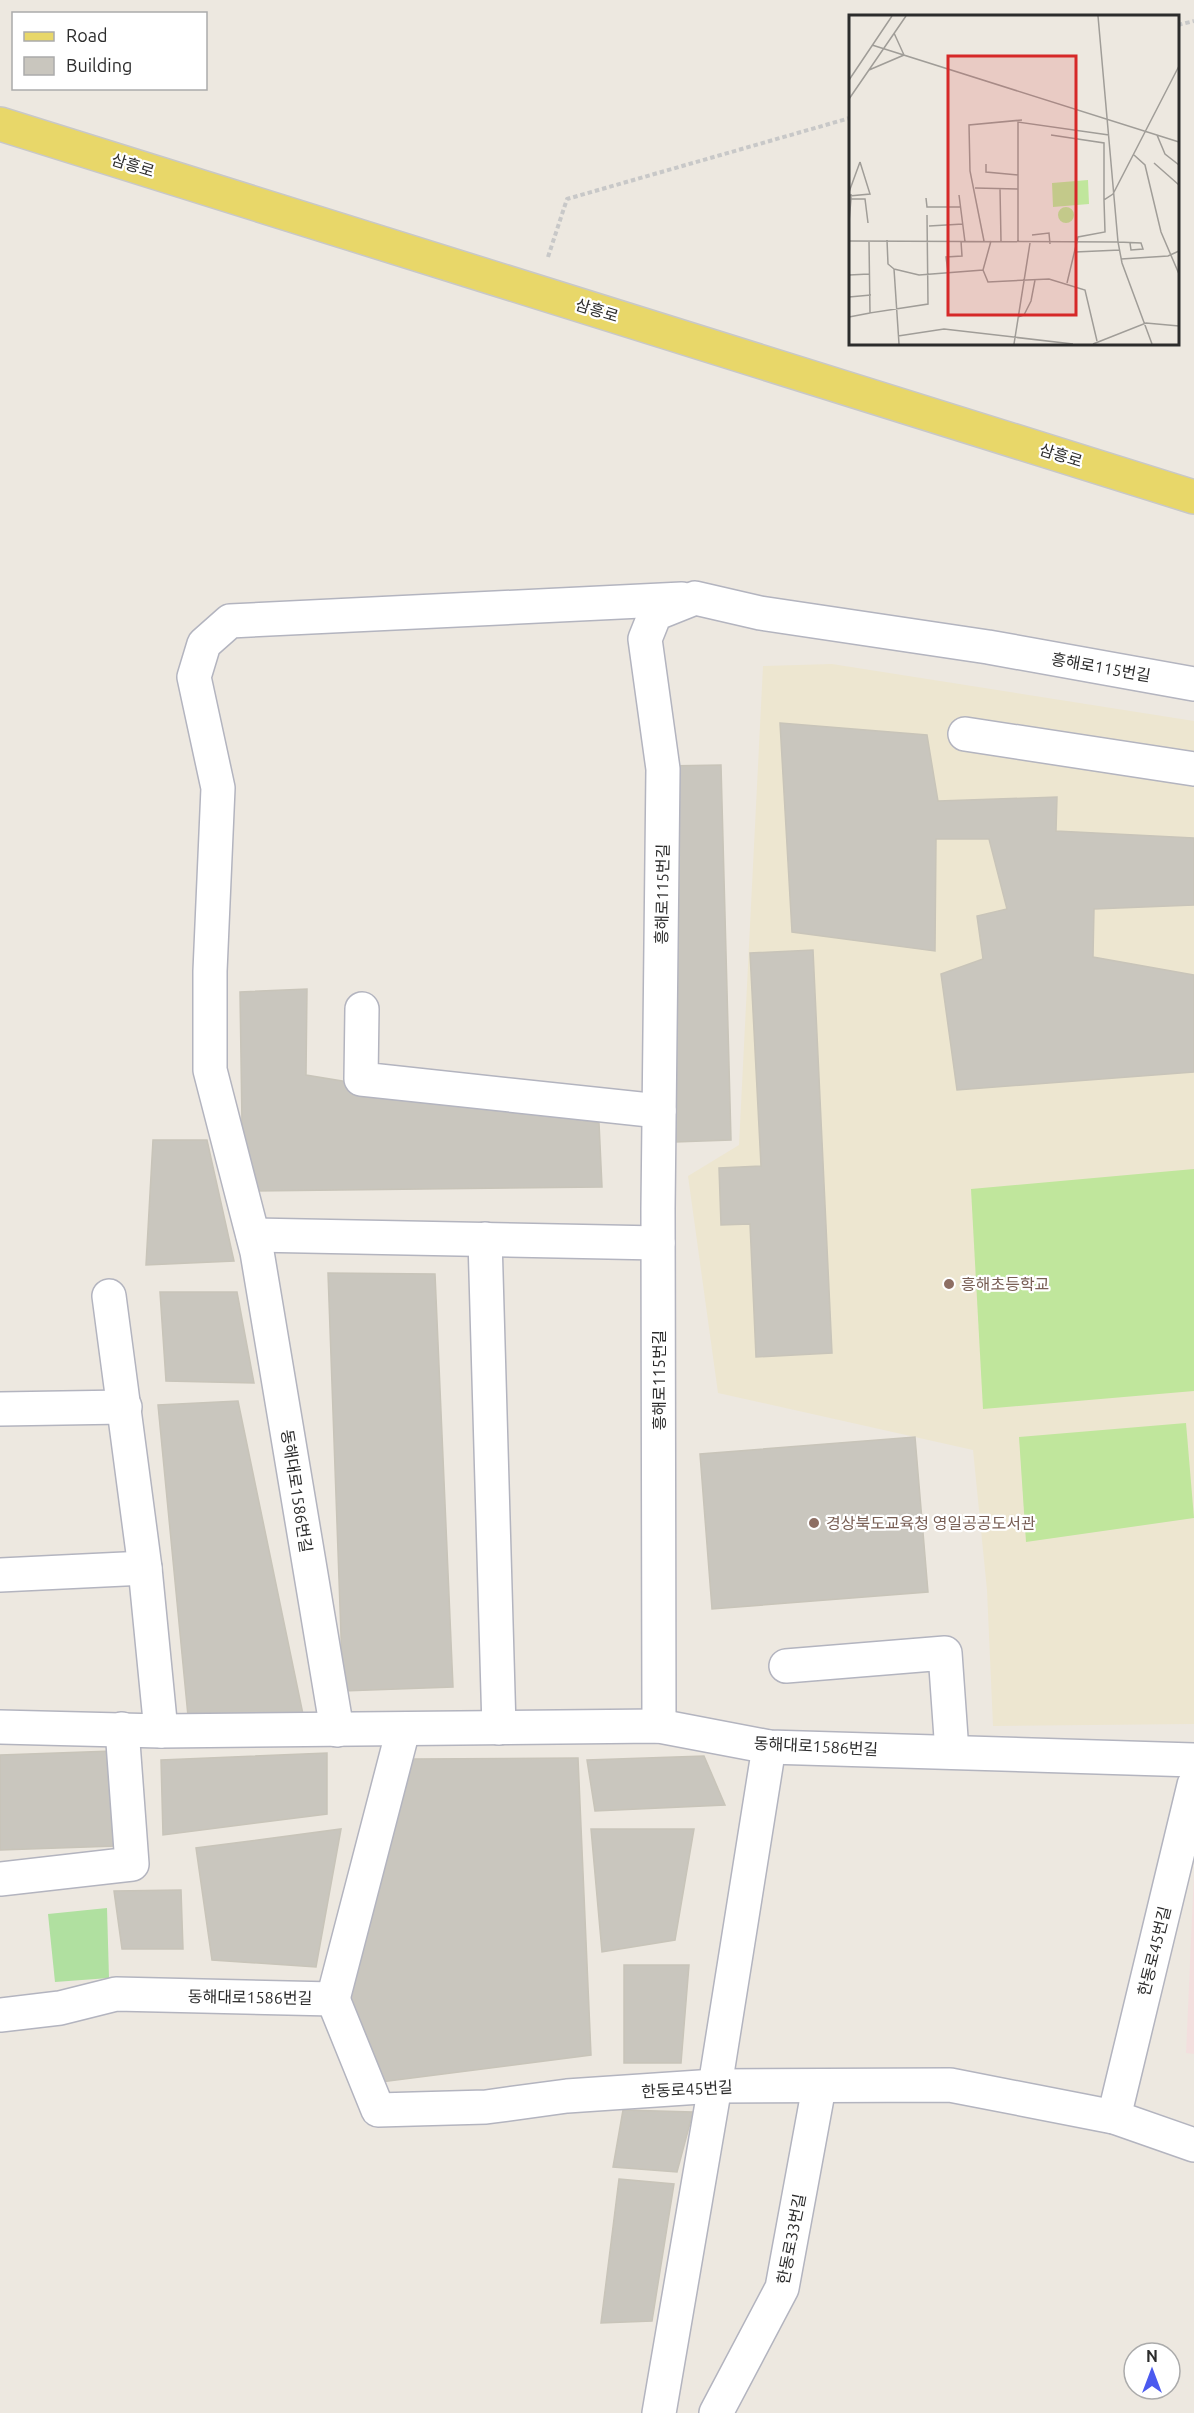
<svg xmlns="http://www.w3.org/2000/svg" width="1194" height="2413" viewBox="0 0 1194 2413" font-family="Ubuntu,'Noto Sans KR',sans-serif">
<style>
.education{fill:#ede6d0}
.medical{fill:#f3dfde}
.green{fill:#b0e0a0}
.pitch{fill:#c0e69c}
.building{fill:#c9c6be;stroke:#c8c4b9;stroke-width:1.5}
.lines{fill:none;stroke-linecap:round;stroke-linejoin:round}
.minor-casing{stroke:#b3b4bf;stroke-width:36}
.major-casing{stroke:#c8c8c8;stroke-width:36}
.path{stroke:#c8c8c8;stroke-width:4;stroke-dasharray:4.5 3;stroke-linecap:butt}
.minor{stroke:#fff;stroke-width:33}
.major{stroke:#e8d769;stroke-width:33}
.education-dot{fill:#8d6e63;stroke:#fff;stroke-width:2}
.labels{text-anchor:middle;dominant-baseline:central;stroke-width:4.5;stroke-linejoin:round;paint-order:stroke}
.street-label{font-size:16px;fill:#2c2c2c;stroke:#fff}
.education-label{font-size:16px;fill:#785e54;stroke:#fff;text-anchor:start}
.inset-road{fill:none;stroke:#a09d98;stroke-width:1.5}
.view{fill:#d62828;fill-opacity:0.15;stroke:#d62828;stroke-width:3}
.inset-edge{fill:none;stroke:#2c2c2c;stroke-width:3}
</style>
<rect width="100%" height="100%" fill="#ede8e0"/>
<path class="education" d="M832 664 1194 721V1724L993 1726 987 1590 973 1450 718 1393 688 1176 739 1145 763 666Z"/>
<path class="medical" d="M1194 1872V2054L1186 2053Z"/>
<path class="green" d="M107 1908 109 1978 55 1982 48 1914Z"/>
<g class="pitch">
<path d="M1194 1169V1391L983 1409 971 1189Z"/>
<path d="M1186 1423 1194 1518 1026 1542 1019 1437Z"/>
</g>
<g class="building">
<path d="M780 723 927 735 938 801 1057 797 1056 831 1194 838V905L1094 909 1093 957 1194 975V1072L957 1090 941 974 983 959 977 916 1007 909 989 839H936L935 951 792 932Z"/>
<path d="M721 765 731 1140 675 1142 665 766Z"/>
<path d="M813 950 832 1353 756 1357 750 1224 721 1225 719 1168 761 1166 750 953Z"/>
<path d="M307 989 306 1075 599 1123 602 1187 243 1191 240 992Z"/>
<path d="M153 1140H207L234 1261 146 1265Z"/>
<path d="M328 1273 435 1274 453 1687 343 1691Z"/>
<path d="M160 1292H237L254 1383 166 1381Z"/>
<path d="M238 1401 304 1719 188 1716 158 1405Z"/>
<path d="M915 1437 928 1592 712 1609 700 1454Z"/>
<path d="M112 1751 116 1846 0 1850V1755Z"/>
<path d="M327 1753V1814L163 1835 161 1760Z"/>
<path d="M704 1756 725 1805 595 1811 587 1760Z"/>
<path d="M578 1758 591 2055 381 2082 347 1991 412 1759Z"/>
<path d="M341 1829 316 1967 212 1960 196 1848Z"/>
<path d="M591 1829H694L675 1940 602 1952Z"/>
<path d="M181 1890 183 1949H122L114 1891Z"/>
<path d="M624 1965H689L681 2063H624Z"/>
<path d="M623 2110 693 2112 677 2172 613 2167Z"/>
<path d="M619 2179 674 2184 652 2321 601 2323Z"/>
</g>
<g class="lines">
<g class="minor-casing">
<g id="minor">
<path d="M965 734 1194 769"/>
<path d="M362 1009 361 1079 659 1111"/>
<path d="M253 1235 658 1243"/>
<path d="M485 1239 499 1728"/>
<path d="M109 1296 145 1568 161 1731"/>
<path d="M0 1409 125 1407"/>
<path d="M0 1575 145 1568"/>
<path d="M786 1666 945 1653 952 1752"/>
<path d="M659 1726 658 1209 663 769 645 639 655 614 695 598 760 613 988 647 1194 684"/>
<path d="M0 1727 161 1731 659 1726 769 1747 1194 1760"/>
<path d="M337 1730 257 1252 210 1070V971L218 788 194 677 204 644 230 621 682 599"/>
<path d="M0 1879 132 1864 122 1729"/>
<path d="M333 1999 378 2110 486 2107 567 2096 715 2086 950 2085 1114 2117 1194 2145"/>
<path d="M0 2015 60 2008 116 1994 333 1999 403 1730"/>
<path d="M1114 2117 1194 1785"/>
<path d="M659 2413 715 2086 769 1747"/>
<path d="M716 2413 782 2288 819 2087"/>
</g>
</g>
<g class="major-casing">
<path id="major" d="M0 124 1194 497"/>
</g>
<g class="path">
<path d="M1178 25 1194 21"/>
<path d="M548 257 567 199 850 118"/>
</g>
<use href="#minor" class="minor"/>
<use href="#major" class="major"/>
</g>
<g class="education-dot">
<circle cx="949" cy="1284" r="6"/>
<circle cx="814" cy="1523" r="6"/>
</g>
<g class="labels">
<g class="street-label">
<text transform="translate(133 165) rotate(17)">삼흥로</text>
<text transform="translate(597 310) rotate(17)">삼흥로</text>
<text transform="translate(1061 455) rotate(17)">삼흥로</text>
<text transform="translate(1101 667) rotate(10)">흥해로115번길</text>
<text transform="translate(662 894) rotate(-89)">흥해로115번길</text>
<text transform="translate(659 1380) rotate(-90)">흥해로115번길</text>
<text transform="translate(297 1491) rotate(81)">동해대로1586번길</text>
<text transform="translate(816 1746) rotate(3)">동해대로1586번길</text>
<text transform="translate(1154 1951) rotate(-76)">한동로45번길</text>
<text transform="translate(250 1997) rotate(1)">동해대로1586번길</text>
<text transform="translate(687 2089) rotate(-3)">한동로45번길</text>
<text transform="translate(791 2239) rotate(-79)">한동로33번길</text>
</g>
<g class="education-label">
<text x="961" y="1284">흥해초등학교</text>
<text x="826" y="1523">경상북도교육청 영일공공도서관</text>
</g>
</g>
<g transform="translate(849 15)">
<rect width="330" height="330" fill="#ede8e0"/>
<path d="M239 165 240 189 204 192 203 168ZM209 200a8 8 0 1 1 16 0a8 8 0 1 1-16 0Z" fill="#c0e69c"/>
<path class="inset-road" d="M249 1 269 227 273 248 303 329M23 30 330 127M20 55 55 40 45 18M0 65 43 1M0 84 57 1M202 120 255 128V185M308 120 316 139 330 150M285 140 296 150 312 217 330 259M305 148 330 170M137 149V157L169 160M126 173 169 174M151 174 152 226M0 177 11 147M2 179V184H16L19 208M110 180 116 227M0 181 21 179 11 147M77 183 78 192H112M0 207 2 184M80 211 114 209M183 220 200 218 201 229M38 225 39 249 45 254M0 226 269 227 292 228 294 234 282 235 281 228M20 226 21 298 79 289 78 200M135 226 121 156 120 110 173 105M169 226V107L260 120M226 237 271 235M272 244 319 241 330 236M45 254 70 260 134 255 142 226M45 254 50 329M134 255 139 267 200 264 236 275 248 326M99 257 97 242 113 241 112 226M0 260 20 259M218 268 229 222 256 217 255 185 264 179 330 51M0 282 22 280M0 302 21 298M169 302 175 300 182 286 186 265M49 321 95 314 224 329M165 329 181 228M244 329 297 308 330 311"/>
<path class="view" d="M99 41H227V300H99Z"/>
<rect width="330" height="330" class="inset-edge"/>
</g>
<rect x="12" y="12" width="195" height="78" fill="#ffffff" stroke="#ababab" stroke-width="1.5"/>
<rect x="24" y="32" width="30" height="9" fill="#e8d769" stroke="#ababab" stroke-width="1.5"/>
<text x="66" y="42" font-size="18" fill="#2c2c2c">Road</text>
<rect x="24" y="57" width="30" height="18" fill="#c9c6be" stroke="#ababab" stroke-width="1.5"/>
<text x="66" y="72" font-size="18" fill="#2c2c2c">Building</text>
<g transform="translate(1152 2371)"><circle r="28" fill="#ffffff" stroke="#ababab" stroke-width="1.5"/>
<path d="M0-4.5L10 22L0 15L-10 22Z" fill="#4b5aef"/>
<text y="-9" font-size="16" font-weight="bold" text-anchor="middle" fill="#2c2c2c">N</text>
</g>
</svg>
